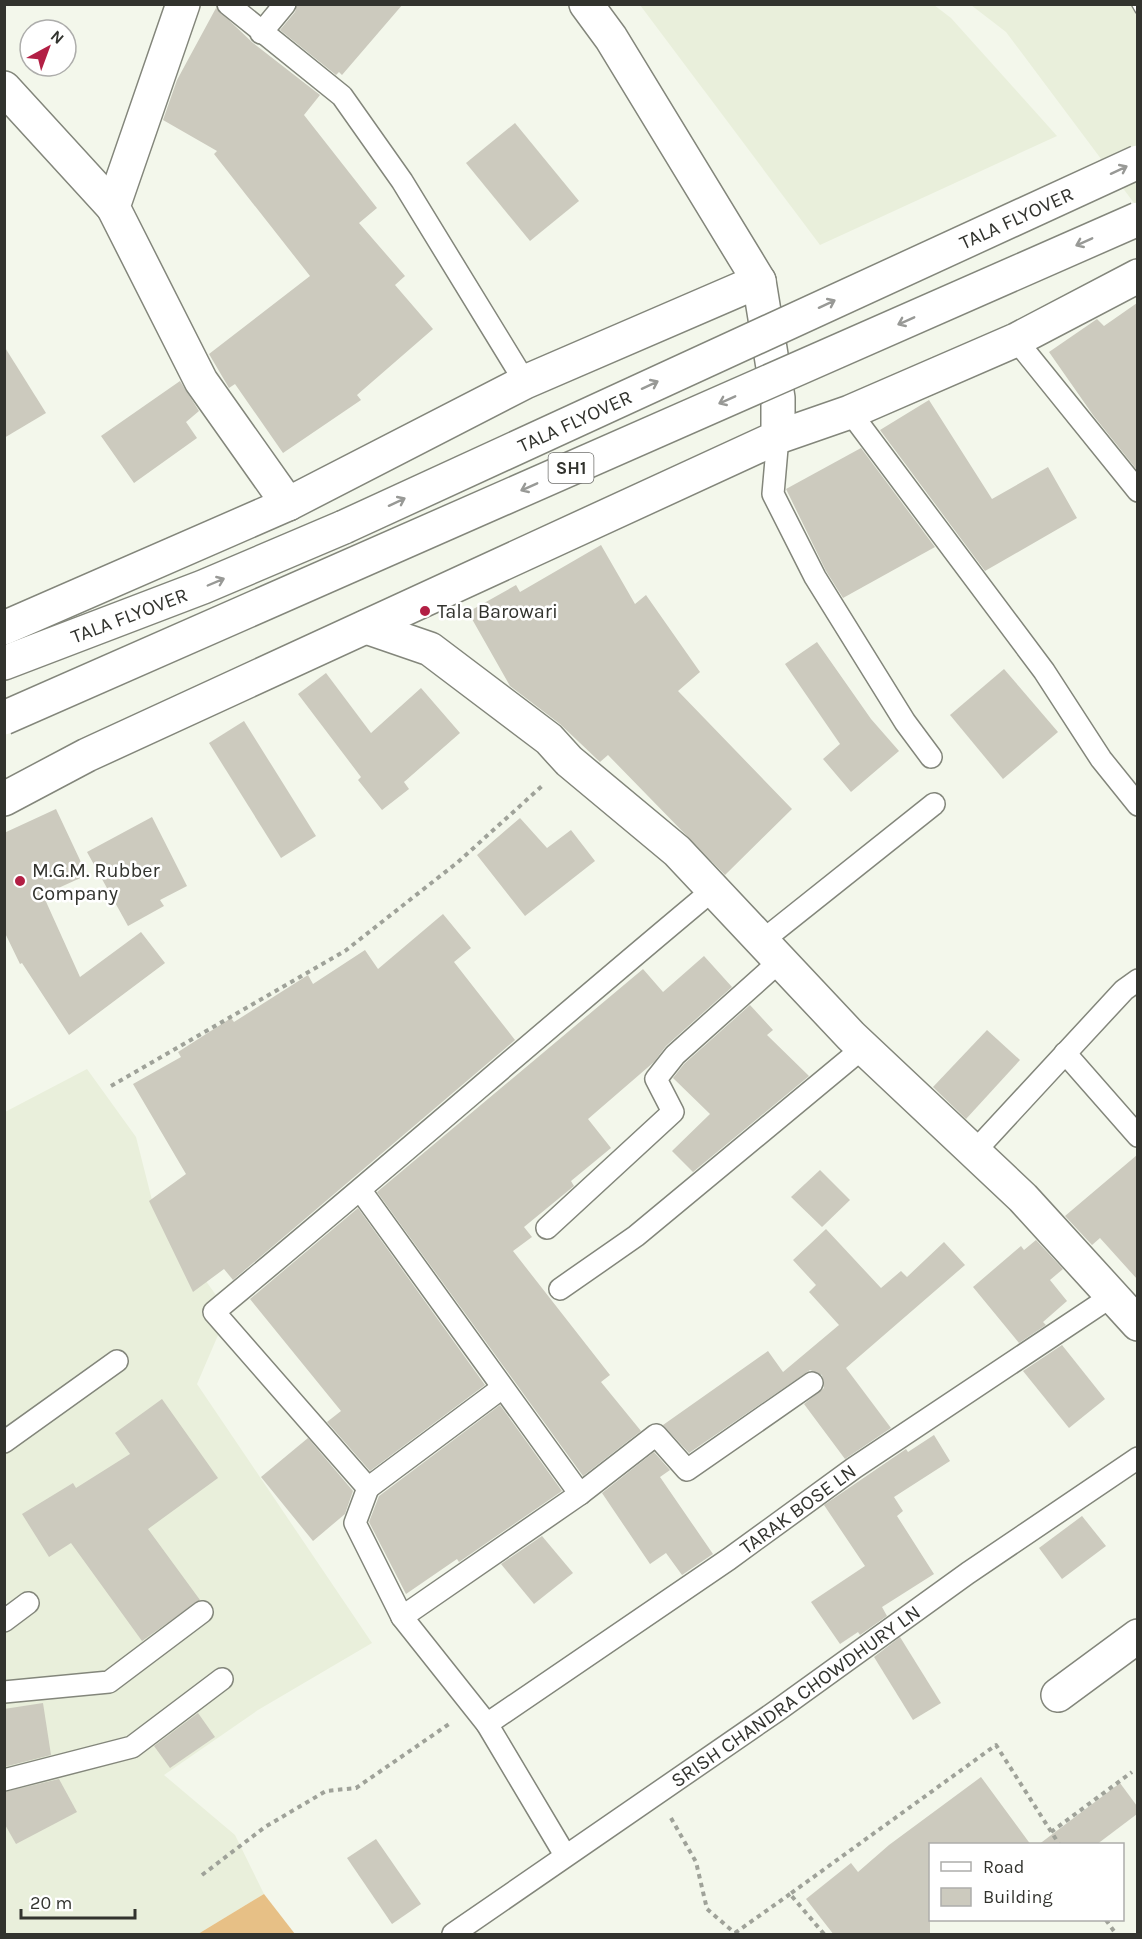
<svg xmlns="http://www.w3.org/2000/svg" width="1142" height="1939" viewBox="0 0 1142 1939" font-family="Karla,sans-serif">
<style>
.built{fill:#e9efdb}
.green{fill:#e7c086}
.building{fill:#cccabe}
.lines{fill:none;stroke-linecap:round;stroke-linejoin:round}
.lane-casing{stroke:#83867b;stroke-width:24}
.street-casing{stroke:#83867b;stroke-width:36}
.secondary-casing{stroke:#83867b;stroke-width:36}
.primary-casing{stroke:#83867b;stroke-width:36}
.path{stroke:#9fa299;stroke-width:4;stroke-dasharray:4.5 4.5;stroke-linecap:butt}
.lane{stroke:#fff;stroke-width:21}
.street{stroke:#fff;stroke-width:33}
.secondary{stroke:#fff;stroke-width:33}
.primary{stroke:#fff;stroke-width:33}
.rail-casing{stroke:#84877f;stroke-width:7}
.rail{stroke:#fff;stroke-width:4.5;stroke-dasharray:14;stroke-linecap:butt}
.primary-bridge-casing{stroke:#83867b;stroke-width:36;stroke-linecap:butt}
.primary-bridge{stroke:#fff;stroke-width:33}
.oneway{stroke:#989996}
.poi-dot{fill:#b21f44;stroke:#fff;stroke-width:2}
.labels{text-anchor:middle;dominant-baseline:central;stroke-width:5;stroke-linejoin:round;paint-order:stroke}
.shield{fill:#fff;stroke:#70706d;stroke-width:1.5}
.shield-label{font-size:18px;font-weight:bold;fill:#32332e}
.street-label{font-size:20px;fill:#32332e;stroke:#fff}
.poi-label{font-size:20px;fill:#32332e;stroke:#fff;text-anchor:start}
</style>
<rect width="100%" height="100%" fill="#f3f7eb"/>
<g class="built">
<path d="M640 5H934L951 18 1057 136 820 245Z"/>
<path d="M971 5H1137V207L1006 32Z"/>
<path d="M87 1069 136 1137 154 1208 228 1312 197 1384 372 1643 258 1710 164 1775 235 1835 264 1894 198 1934H5V1112Z"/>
</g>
<path class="green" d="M264 1894 295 1934H198Z"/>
<g class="building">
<path d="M297 4H403L342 75 339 72 336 75 280 30 295 12Z"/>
<path d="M216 8 253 43 320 95 304 115 377 208 359 223 405 276 395 285 433 329 357 395 361 400 283 453 235 384 229 388 209 354 310 276 214 154 217 151 163 120 177 80Z"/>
<path d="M515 123 579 201 530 241 466 163Z"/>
<path d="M1137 303V470L1093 415 1049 352 1097 319 1104 326Z"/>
<path d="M4 346 46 413 4 438Z"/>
<path d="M180 381 199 411 186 422 197 438 134 483 101 436Z"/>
<path d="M929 400 992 499 1048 467 1077 518 985 571 880 430Z"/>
<path d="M861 448 935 547 843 598 826 571 786 489Z"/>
<path d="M601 545 635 604 646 595 700 672 678 691 792 809 725 875 608 755 600 762 560 724 510 686 468 612 516 585 520 592Z"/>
<path d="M817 642 871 719 899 751 851 792 823 759 840 744 785 664Z"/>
<path d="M1004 669 1058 732 1003 779 950 715Z"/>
<path d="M326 673 371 733 421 688 460 733 404 782 409 789 382 810 358 780 361 777 298 694Z"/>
<path d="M244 721 316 836 281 858 209 743Z"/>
<path d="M56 809 87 875 43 895 80 977 141 932 165 963 69 1035 22 963 20 964 4 931V833Z"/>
<path d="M152 817 187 886 160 900 164 906 128 926 87 852Z"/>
<path d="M520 818 547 848 571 830 595 861 525 916 477 855Z"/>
<path d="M443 914 471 948 454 962 515 1040 233 1280 224 1269 193 1292 149 1201 186 1174 133 1084 181 1057 178 1052 231 1018 234 1022 308 975 313 984 365 950 378 969Z"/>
<path d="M704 956 732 987 666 1046 654 1062 588 1119 611 1148 571 1181 574 1186 524 1227 532 1237 513 1251 610 1375 601 1382 641 1431 583 1476 377 1192 643 969 663 992Z"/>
<path d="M750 1005 773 1030 767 1035 809 1076 693 1172 672 1151 710 1114 673 1078 684 1064Z"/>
<path d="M987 1030 1020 1060 966 1119 933 1087Z"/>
<path d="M1137 1155V1279L1100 1238 1092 1245 1065 1216Z"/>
<path d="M820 1170 850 1200 822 1227 791 1197Z"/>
<path d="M358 1208 485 1385 370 1471 327 1422 341 1411 250 1299Z"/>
<path d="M826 1229 881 1288 901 1271 907 1277 944 1242 965 1265 846 1368 891 1428 845 1459 804 1404 824 1388 822 1375 810 1370 689 1453 663 1425 768 1351 783 1372 839 1325 809 1292 816 1285 793 1260Z"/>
<path d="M1036 1240 1063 1269 1050 1280 1067 1301 1043 1322 1046 1325 1019 1343 973 1287 1021 1246 1024 1250Z"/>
<path d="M1062 1345 1105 1399 1069 1428 1023 1371Z"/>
<path d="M162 1399 218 1478 148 1529 200 1600 142 1641 71 1543 49 1557 22 1514 73 1483 76 1488 130 1454 115 1433Z"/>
<path d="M500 1405 562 1491 459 1562 457 1559 406 1594 369 1522 379 1496Z"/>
<path d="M934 1435 950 1461 894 1497 903 1511 897 1516 934 1574 882 1607 887 1616 860 1635 858 1632 840 1644 811 1602 865 1566 824 1505 906 1449 908 1452Z"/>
<path d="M308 1438 353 1491 345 1514 313 1541 261 1477Z"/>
<path d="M654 1452 670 1470 660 1477 713 1554 682 1575 666 1553 650 1564 602 1493Z"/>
<path d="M1082 1516 1106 1546 1062 1579 1039 1548Z"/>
<path d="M542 1536 573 1573 534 1604 501 1564Z"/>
<path d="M900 1637 941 1703 913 1720 874 1657Z"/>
<path d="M43 1703 51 1755 4 1767V1709Z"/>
<path d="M198 1713 215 1737 170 1768 154 1746Z"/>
<path d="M981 1777 1031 1845H930V1935H834L806 1899 851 1863 858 1872 889 1845Z"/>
<path d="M59 1779 77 1812 16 1844 4 1823V1792Z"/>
<path d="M1120 1783 1137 1806V1814L1096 1845H1038Z"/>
<path d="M376 1839 421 1904 392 1924 347 1858Z"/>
</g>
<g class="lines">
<g class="lane-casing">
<g id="lane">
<path d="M228 4 342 96 402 181 525 382"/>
<path d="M261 33 285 4"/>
<path d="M1016 340 1138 491"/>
<path d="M850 412 1044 671 1101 759 1138 805"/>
<path d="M778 437 773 494 815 577 905 722 931 757"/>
<path d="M762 941 934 804"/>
<path d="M1065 1053 1138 1136"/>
<path d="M975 1151 1124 990 1138 980"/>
<path d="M361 1191 580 1494"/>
<path d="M547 1228 673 1112 656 1079 675 1055 780 961"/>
<path d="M560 1289 636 1236 864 1047"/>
<path d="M502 1388 368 1488 214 1312C382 1173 546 1029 714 889"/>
<path d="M4 1442 117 1361"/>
<path d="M368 1488 355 1523 402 1617 487 1724 565 1855"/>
<path d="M402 1617 580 1494 656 1435 687 1470 812 1383"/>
<path d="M4 1621 28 1603"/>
<path d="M4 1692 109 1682 202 1612"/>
<path id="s1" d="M487 1724 729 1559 854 1468 1112 1296"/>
<path d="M4 1780 132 1747 222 1679"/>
<path id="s2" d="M453 1934 778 1710 968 1573 1138 1458"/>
</g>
</g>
<g class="street-casing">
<g id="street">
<path d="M183 4 113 207 201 381 288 504"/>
<path d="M4 88 113 207"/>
<path d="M778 437 850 412 1016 340 1138 276"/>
<path d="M366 627 430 649 549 739 569 761 677 851 851 1036 1023 1198 1138 1324"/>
<path d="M1058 1695 1138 1636"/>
</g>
</g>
<g class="secondary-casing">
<g id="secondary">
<path d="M4 628 288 504 525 382 759 281"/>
<path d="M4 799 87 755 778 437V398L759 281 611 38 586 4"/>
</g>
</g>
<g class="primary-casing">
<g id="primary">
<path id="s3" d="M4 663 203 587 344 527"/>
</g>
</g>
<g class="path">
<path d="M111 1086 345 951 458 862 542 786"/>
<path d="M671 1818 696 1862 707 1909 736 1934"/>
<path d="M1051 1832 1132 1772"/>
<path d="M202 1875 265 1827 326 1791 356 1788 449 1724"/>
<path d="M1106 1920 1116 1934"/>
<path d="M735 1933 790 1894"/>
<path d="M824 1934 790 1894 996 1745 1059 1844"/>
</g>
<use href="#lane" class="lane"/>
<use href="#street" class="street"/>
<use href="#secondary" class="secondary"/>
<use href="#primary" class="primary"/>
<g class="rail-casing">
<path id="rail" d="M1134 4 1138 11"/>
</g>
<use href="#rail" class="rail"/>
<g class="primary-bridge-casing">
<g id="primary-bridge">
<path id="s4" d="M344 527 1138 162"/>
<path d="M4 718 1138 219"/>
</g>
</g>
<use href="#primary-bridge" class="primary-bridge"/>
</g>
<defs><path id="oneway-shaft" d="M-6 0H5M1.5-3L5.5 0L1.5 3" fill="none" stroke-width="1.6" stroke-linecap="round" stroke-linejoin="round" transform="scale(1.5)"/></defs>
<g class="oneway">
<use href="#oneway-shaft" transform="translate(1119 170) rotate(-25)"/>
<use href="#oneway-shaft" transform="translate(1084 242) rotate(156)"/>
<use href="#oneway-shaft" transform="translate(827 304) rotate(-25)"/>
<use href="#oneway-shaft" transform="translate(906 321) rotate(156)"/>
<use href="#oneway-shaft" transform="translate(650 385) rotate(-25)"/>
<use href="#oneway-shaft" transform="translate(727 400) rotate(156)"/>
<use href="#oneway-shaft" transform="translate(529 487) rotate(156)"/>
<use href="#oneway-shaft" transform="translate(397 502) rotate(-25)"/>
<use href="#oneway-shaft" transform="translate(216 582) rotate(-23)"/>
</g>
<g class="poi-dot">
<circle cx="425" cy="611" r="6"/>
<circle cx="20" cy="881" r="6"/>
</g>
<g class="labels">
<rect class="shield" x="548.5" y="453" width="45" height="30" rx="4.5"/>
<g class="shield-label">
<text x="571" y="468">SH1</text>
</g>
<g class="street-label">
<text stroke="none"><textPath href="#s4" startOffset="740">TALA FLYOVER</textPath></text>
<text stroke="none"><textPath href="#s4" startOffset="254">TALA FLYOVER</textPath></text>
<text stroke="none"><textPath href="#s3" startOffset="134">TALA FLYOVER</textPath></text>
<text stroke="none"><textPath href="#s1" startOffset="378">TARAK BOSE LN</textPath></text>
<text stroke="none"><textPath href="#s2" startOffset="417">SRISH CHANDRA CHOWDHURY LN</textPath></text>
</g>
<g class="poi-label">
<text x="437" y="611">Tala Barowari</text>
<text x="32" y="870">M.G.M. Rubber<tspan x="32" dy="23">Company</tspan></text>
</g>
</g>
<rect width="1142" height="1939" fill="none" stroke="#32332e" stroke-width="12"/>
<rect x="929" y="1843" width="195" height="78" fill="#ffffff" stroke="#adadab" stroke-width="1.5"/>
<rect x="941" y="1862" width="30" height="9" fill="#ffffff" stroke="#adadab" stroke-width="1.5"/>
<text x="983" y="1873" font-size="18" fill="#32332e">Road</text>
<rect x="941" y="1888" width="30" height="18" fill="#cccabe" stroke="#adadab" stroke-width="1.5"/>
<text x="983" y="1903" font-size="18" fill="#32332e">Building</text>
<g transform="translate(48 48) rotate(41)"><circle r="28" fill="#ffffff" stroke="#adadab" stroke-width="1.5"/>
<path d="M0-4.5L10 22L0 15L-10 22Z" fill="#b21f44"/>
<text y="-9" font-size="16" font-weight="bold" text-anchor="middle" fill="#32332e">N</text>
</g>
<path d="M21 1909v9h114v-9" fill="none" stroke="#32332e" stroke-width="3"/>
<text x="30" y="1909" font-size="18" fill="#32332e" stroke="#ffffff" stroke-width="4.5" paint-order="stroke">20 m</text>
</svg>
